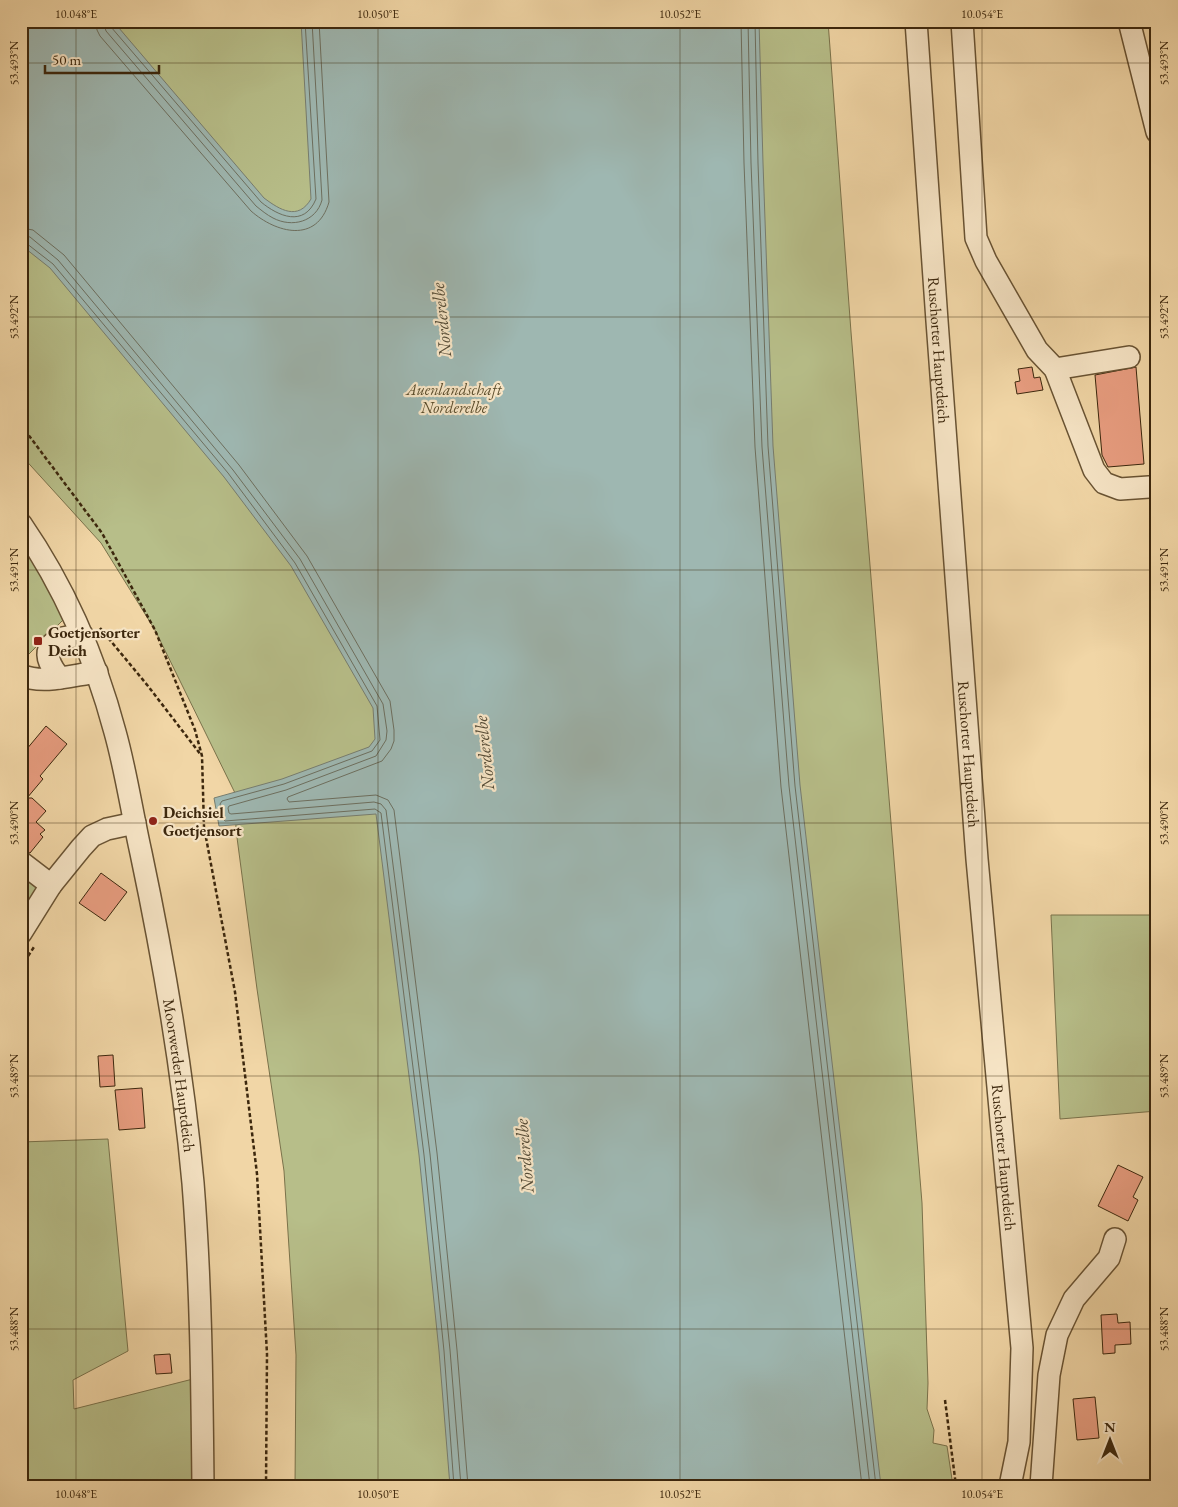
<svg xmlns="http://www.w3.org/2000/svg" width="1178" height="1507" viewBox="0 0 1178 1507" font-family="'EB Garamond',serif">
<style>
.green{fill:#b7be89;stroke:#7a724b}
.water{fill:#9eb7b1;stroke:#777d6f}
.lines{fill:none;stroke-linecap:round;stroke-linejoin:round}
.shore{stroke:#6d6f5f;stroke-width:1}
.building{fill:#e89d80;stroke:#3c270d}
.minor-casing{stroke:#695333;stroke-width:24}
.path{stroke:#3c270d;stroke-width:2.5;stroke-dasharray:4 2.5;stroke-linecap:butt}
.minor{stroke:#f6e4c5;stroke-width:21}
.ticks{fill:none;stroke:#3c270d;stroke-width:1;stroke-opacity:0.45}
.poi-dot{fill:#8f2418;stroke:#f6e4c5;stroke-width:2}
.labels{text-anchor:middle;dominant-baseline:central;stroke-width:4.5;stroke-linejoin:round;paint-order:stroke}
.street-label{font-size:16px;fill:#3c270d;stroke:#f6e4c5}
.park-label{font-size:16px;font-style:italic;fill:#5b4d2c;stroke:#f6e4c5}
.poi-label{font-size:16px;font-weight:bold;fill:#3c270d;stroke:#f6e4c5;text-anchor:start}
.water-label{font-size:18px;font-style:italic;fill:#544b36;stroke:#f6e4c5}
.neatline{fill:none;stroke:#3c270d;stroke-width:2}
.ticks-label{font-size:12px;text-anchor:middle;fill:#3c270d}
</style>
<rect width="100%" height="100%" fill="#f1d6a6"/>
<filter id="stains"><feTurbulence type="fractalNoise" baseFrequency=".004" numOctaves="4"/><feColorMatrix values="0 0 0 0 .2 0 0 0 0 .09 0 0 0 0 .02 0 0 0 .5 -.17"/></filter>
<radialGradient id="worn" r=".72"><stop offset=".6" stop-color="#630" stop-opacity="0"/><stop offset="1" stop-color="#630" stop-opacity=".3"/></radialGradient>
<g class="green">
<path d="M21 21H828L851 332 922 1203 928 1383 927 1409 934 1430 933 1443 947 1446 953 1486H295L296 1355 284 1171 257 989 236 830 235 793 155 630 101 543 21 455Z"/>
<path d="M21 541 49 585 63 620 21 662Z"/>
<path d="M21 876 40 889 21 916Z"/>
<path d="M1051 915H1157V1111L1060 1119Z"/>
<path d="M108 1139 128 1351 73 1380 74 1409 193 1379V1486H21V1142Z"/>
</g>
<path class="water" d="M21 21H113L264 198C280 210 298 221 311 199L301 21H759L763 163 773 446 800 785 881 1486H450L439 1351 419 1155 376 814 219 826 214 798 282 779 369 747 375 739 373 708 291 566 224 477 50 268 21 245Z"/>
<g class="lines">
<g class="shore">
<path d="M96 21 97 30 100 36 251 211C276 233 317 244 329 202L319 21"/>
<path d="M103 21 106 31 256 206C261 210 267 215 273 218 292 228 316 222 322 200L312 21"/>
<path d="M110 21 111 27 261 202C278 216 304 228 316 199L305 21"/>
<path d="M741 21 744 163 755 447 781 787 862 1486"/>
<path d="M748 21 751 163 762 447 789 786 870 1486"/>
<path d="M755 21 758 163 768 446 795 786 876 1486"/>
<path d="M21 228 33 230 64 255 239 465 307 556 390 701 394 730V741L391 749 382 761 288 797 287 799 289 802 376 795 388 800 394 810 437 1153 457 1350 468 1486"/>
<path d="M21 235 30 237 58 260 233 470 300 559 383 704 387 731 386 740 376 756 286 790 229 806 228 808 229 813 231 814 374 802 381 804 386 810 430 1154 450 1350 461 1486"/>
<path d="M21 241 26 243 53 264 228 473 295 563 377 706 380 740 372 751 284 784 222 801 220 804 223 819 225 821 375 809 381 813 424 1155 444 1351 454 1486"/>
</g>
</g>
<g class="building">
<path d="M1032 367 1034 378 1040 377 1043 390 1017 394 1015 382 1020 381 1018 369Z"/>
<path d="M1136 367 1144 464 1108 467 1102 455 1095 375Z"/>
<path d="M46 726 67 744 40 776 43 779 27 798H32L46 811 36 822 45 830 40 834 43 837 30 853 21 850V756Z"/>
<path d="M101 873 127 892 105 921 79 903Z"/>
<path d="M113 1055 115 1086 100 1087 98 1056Z"/>
<path d="M142 1088 145 1128 119 1130 115 1090Z"/>
<path d="M1118 1165 1143 1177 1133 1197 1138 1200 1128 1221 1098 1206Z"/>
<path d="M1117 1314 1118 1323 1130 1322 1131 1344 1115 1345V1353L1103 1354 1101 1315Z"/>
<path d="M170 1354 172 1373 156 1374 154 1355Z"/>
<path d="M1095 1397 1099 1438 1077 1440 1073 1399Z"/>
</g>
<g class="lines">
<g class="minor-casing">
<g id="minor">
<path id="s1" d="M916 21 937 321 977 859 1022 1348 1019 1442 1010 1486"/>
<path d="M962 21 976 238 986 261 1037 350 1055 369 1094 470 1104 483 1120 489 1149 487"/>
<path d="M1129 21 1157 132"/>
<path d="M1055 369 1129 357"/>
<path id="s2" d="M21 524C65 588 95 657 115 732 126 771 132 813 141 853 164 962 183 1072 193 1183 201 1284 202 1385 203 1486"/>
<path d="M21 675C43 685 73 675 97 672"/>
<path d="M60 678C36 650 51 635 83 636"/>
<path d="M21 862 51 885"/>
<path d="M21 933 51 885 81 848 92 836 107 829 135 823"/>
<path d="M1041 1486 1049 1375 1057 1335 1074 1299 1109 1258 1115 1239"/>
</g>
</g>
<g class="path">
<path d="M21 425 102 533 155 630 195 730 202 756 204 827 235 992 257 1174 267 1354 266 1486"/>
<path d="M100 628 148 686 201 755"/>
<path d="M21 967 34 947"/>
<path d="M945 1400 956 1486"/>
</g>
<use href="#minor" class="minor"/>
</g>
<path class="ticks" d="M76 21V1486M378 21V1486M680 21V1486M982 21V1486M21 63H1157M21 317H1157M21 570H1157M21 823H1157M21 1076H1157M21 1329H1157"/>
<g class="poi-dot">
<rect x="33" y="636" width="10" height="10" rx="2.5"/>
<circle cx="153" cy="821" r="5"/>
</g>
<g class="labels">
<g class="street-label">
<text stroke="none"><textPath href="#s1" startOffset="330">Ruschorter Hauptdeich</textPath></text>
<text stroke="none"><textPath href="#s1" startOffset="735">Ruschorter Hauptdeich</textPath></text>
<text stroke="none"><textPath href="#s2" startOffset="579">Moorwerder Hauptdeich</textPath></text>
<text stroke="none"><textPath href="#s1" startOffset="1140">Ruschorter Hauptdeich</textPath></text>
</g>
<g class="park-label">
<text x="454" y="389">Auenlandschaft<tspan x="454" dy="18">Norderelbe</tspan></text>
</g>
<g class="poi-label">
<text x="48" y="632">Goetjensorter<tspan x="48" dy="18">Deich</tspan></text>
<text x="163" y="812">Deichsiel<tspan x="163" dy="18">Goetjensort</tspan></text>
</g>
<g class="water-label">
<text transform="translate(441 320) rotate(-96)">Norderelbe</text>
<text transform="translate(484 753) rotate(-96)">Norderelbe</text>
<text transform="translate(524 1156) rotate(-95)">Norderelbe</text>
</g>
</g>
<rect width="1178" height="1507" fill="none" stroke="#f1d6a6" stroke-width="55"/>
<g transform="translate(1110 1440)" stroke="#f6e4c5" stroke-width="4" paint-order="stroke">
<path d="M0-4L9 19L0 12L-9 19Z" fill="#3c270d"/>
<text y="-8" font-size="14" font-weight="bold" text-anchor="middle" fill="#3c270d">N</text>
</g>
<path d="M45 65v8h114v-8" fill="none" stroke="#3c270d" stroke-width="2.5"/>
<text x="52" y="65" font-size="15" fill="#3c270d" stroke="#f6e4c5" stroke-width="4" paint-order="stroke">50 m</text>
<rect x="28" y="28" width="1122" height="1452" class="neatline"/>
<g class="ticks-label">
<text x="76" y="18">10.048°E</text>
<text x="378" y="18">10.050°E</text>
<text x="680" y="18">10.052°E</text>
<text x="982" y="18">10.054°E</text>
<text transform="translate(14 63) rotate(-90)" y="4">53.493°N</text>
<text transform="translate(1164 63) rotate(-90)" y="4">53.493°N</text>
<text transform="translate(14 317) rotate(-90)" y="4">53.492°N</text>
<text transform="translate(1164 317) rotate(-90)" y="4">53.492°N</text>
<text transform="translate(14 570) rotate(-90)" y="4">53.491°N</text>
<text transform="translate(1164 570) rotate(-90)" y="4">53.491°N</text>
<text transform="translate(14 823) rotate(-90)" y="4">53.490°N</text>
<text transform="translate(1164 823) rotate(-90)" y="4">53.490°N</text>
<text transform="translate(14 1076) rotate(-90)" y="4">53.489°N</text>
<text transform="translate(1164 1076) rotate(-90)" y="4">53.489°N</text>
<text transform="translate(14 1329) rotate(-90)" y="4">53.488°N</text>
<text transform="translate(1164 1329) rotate(-90)" y="4">53.488°N</text>
<text x="76" y="1498">10.048°E</text>
<text x="378" y="1498">10.050°E</text>
<text x="680" y="1498">10.052°E</text>
<text x="982" y="1498">10.054°E</text>
</g>
<rect width="100%" height="100%" filter="url(#stains)"/>
<rect width="100%" height="100%" fill="url(#worn)"/>
</svg>
